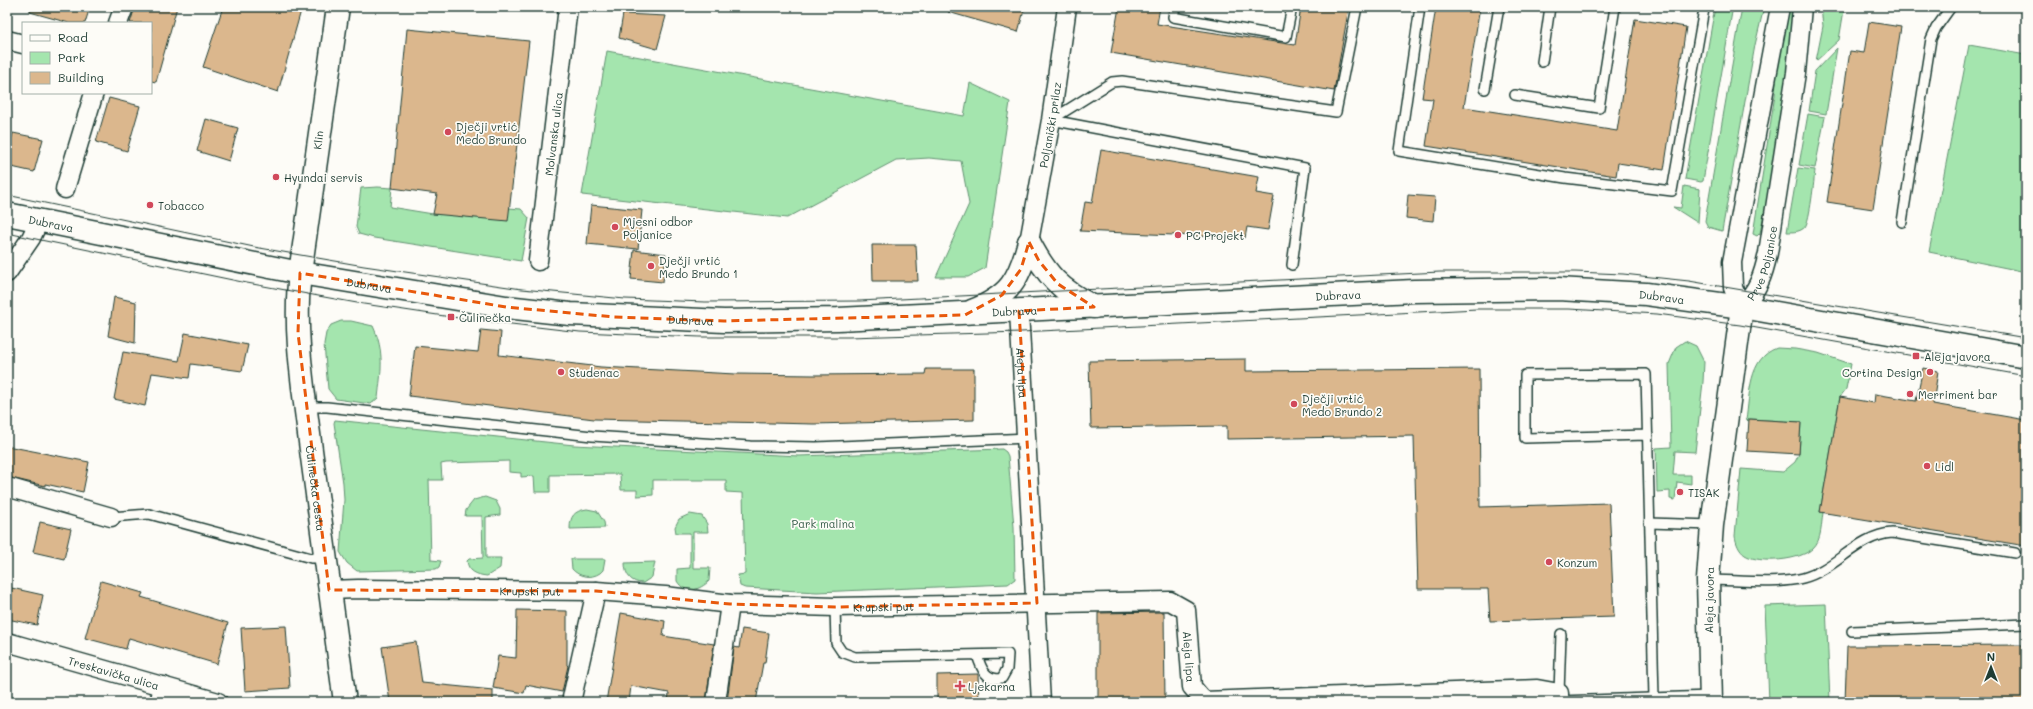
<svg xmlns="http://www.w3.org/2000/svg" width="2033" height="709" viewBox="0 0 2033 709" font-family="Mali,sans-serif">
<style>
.green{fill:#a4e5ae;stroke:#629171}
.building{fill:#dbb78d;stroke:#1f3d34}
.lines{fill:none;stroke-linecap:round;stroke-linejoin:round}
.lane-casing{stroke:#1f3d34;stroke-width:12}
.street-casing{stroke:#1f3d34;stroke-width:21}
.secondary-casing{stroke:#1f3d34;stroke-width:25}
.lane{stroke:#fdfcf7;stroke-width:9}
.street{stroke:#fdfcf7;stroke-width:18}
.secondary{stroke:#fdfcf7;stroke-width:22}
.tram{stroke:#1f3d34;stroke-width:1}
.marked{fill:none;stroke:#e8590c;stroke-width:3;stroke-dasharray:8 5;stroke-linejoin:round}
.poi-dot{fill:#d1495b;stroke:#fdfcf7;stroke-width:1.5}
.labels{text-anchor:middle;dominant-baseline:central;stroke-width:3.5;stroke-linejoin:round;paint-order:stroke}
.street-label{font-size:11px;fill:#1f3d34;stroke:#fdfcf7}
.poi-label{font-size:11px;fill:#1f3d34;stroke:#fdfcf7;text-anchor:start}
.park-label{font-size:11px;fill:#3a5f4c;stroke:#fdfcf7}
</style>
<rect width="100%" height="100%" fill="#fdfcf7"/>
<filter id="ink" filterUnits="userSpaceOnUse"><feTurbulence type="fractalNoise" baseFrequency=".025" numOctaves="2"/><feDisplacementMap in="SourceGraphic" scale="8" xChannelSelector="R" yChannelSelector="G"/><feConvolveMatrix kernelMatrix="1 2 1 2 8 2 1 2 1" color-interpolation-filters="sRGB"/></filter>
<g filter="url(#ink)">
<g class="green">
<path d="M1715 7H1732V12L1703 181 1701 182 1685 179Z"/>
<path d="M1742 7H1764L1755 45 1722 231 1708 227 1705 221Z"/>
<path d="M1786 7H1797C1790 83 1776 159 1760 233L1757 236 1753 234 1775 95 1778 50Z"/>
<path d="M1821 7 1844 10 1839 40 1816 61 1823 26Z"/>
<path d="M1969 45 2026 55V272L1929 252Z"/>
<path d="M1837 48 1826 114 1809 111 1815 71Z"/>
<path d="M607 51 964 116 970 83 1010 102 985 268 968 277H936L969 204 961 161 929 158 896 160 787 218 582 195Z"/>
<path d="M1808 114 1825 117 1815 168 1799 165Z"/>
<path d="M1798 168 1815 170C1814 181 1810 220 1805 227 1800 232 1794 232 1787 232Z"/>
<path d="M1684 186 1700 189 1698 223 1673 207 1681 208Z"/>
<path d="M378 187 392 188 390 207 433 214 509 208 521 209 529 218 521 261 374 238 359 234 356 227 361 188Z"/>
<path d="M341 321H351L373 326C385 352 381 371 378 398L371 404 336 399 328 389 324 344 326 333 331 325Z"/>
<path d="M1685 341 1696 346 1704 362 1703 382 1695 452 1675 451 1673 475H1691V484L1677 482 1675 500 1670 499V491L1657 492 1656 448 1671 447 1669 364 1676 347Z"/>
<path d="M1777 348 1795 349 1818 353 1851 364 1846 389 1840 397 1820 512 1823 513C1821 524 1822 540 1813 548 1801 561 1759 564 1745 555 1739 551 1736 543 1735 536L1741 469 1783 472 1795 462 1799 454 1801 422 1750 419 1749 421 1746 420C1750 395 1748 358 1777 348Z"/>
<path d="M335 420 574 445 799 456 1002 449 1006 452 1008 456 1014 527 1015 579 1008 584 817 592 745 588 740 586 738 575 745 574 743 493 726 492V480H653V495L637 496V490H621L620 474 550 475V492H535L534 476 521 477V473L509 472V461L446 463 441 464 442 480H429L431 560 441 561 439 567 436 569 357 571 347 563 340 552 344 500 343 483 334 423Z"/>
<path d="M485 497 496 501 500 509V515L486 517V558H501L500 568 487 576C476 575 468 571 467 561L469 559 483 558 482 516H465L466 510 474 500Z"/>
<path d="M587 509 597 511 604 522 605 528 570 529C570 516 574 511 587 509Z"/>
<path d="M690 514 702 516 707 524 708 532H693V568H710L709 581C700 590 685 595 677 581V569L690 568V533H676L675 527 679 519Z"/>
<path d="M571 559H605L603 570 600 573C591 579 579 577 572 569Z"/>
<path d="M655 562 652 577 643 583C631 583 625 575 625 563Z"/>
<path d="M1826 604 1830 702H1769L1765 606Z"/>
</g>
<g class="building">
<path d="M30 7H90L85 23H69L30 12Z"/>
<path d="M135 7H177L156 82 151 81V23H130Z"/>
<path d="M223 7H302L278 92 203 67Z"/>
<path d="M949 7H1025L1018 32 948 12Z"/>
<path d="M1119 7H1160L1157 24 1295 45 1301 7H1349L1334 91 1111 53Z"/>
<path d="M1436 7H1480L1464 107 1617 131 1635 19 1686 27 1664 170 1618 163 1616 176 1426 146 1433 99 1422 98Z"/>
<path d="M623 14 666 16 657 49 619 38Z"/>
<path d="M1869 22 1901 27 1873 209 1827 202 1850 51 1864 53Z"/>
<path d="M407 29 529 41 508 221 433 214 437 194 392 188Z"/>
<path d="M109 98 140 106 127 151 96 142Z"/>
<path d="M206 119 238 128 229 161 197 151Z"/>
<path d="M13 133 43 139 34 172 7 166V155Z"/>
<path d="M1101 150 1259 177 1256 193 1274 196 1268 230 1247 227 1245 238 1080 231 1085 202 1092 203Z"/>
<path d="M1408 195 1435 197 1433 221 1406 218Z"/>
<path d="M591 205 642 210 638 249 587 244Z"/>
<path d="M872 245H916L918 281H873Z"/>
<path d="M634 250 666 254 663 282 631 279Z"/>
<path d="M114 297 136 302 135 343 108 336Z"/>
<path d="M481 330 501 332 499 355 601 367 735 374 813 375 925 374 926 369H974V420L814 424 594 419 409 396 415 346 478 352Z"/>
<path d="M185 333 248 345 242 371 191 364 189 378 152 373 145 406 114 399 123 352 179 361Z"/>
<path d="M1246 359V371L1479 369 1480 507 1609 503 1614 617 1490 621 1488 589H1418L1414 436 1227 439V426L1091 428 1089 361Z"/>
<path d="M1923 368 1938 371 1933 404 2026 420V546L1820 512 1840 397 1874 403 1875 394 1916 401Z"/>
<path d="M1749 419 1801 422 1799 454 1747 451Z"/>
<path d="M7 446 89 462 83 492 45 484V486L7 477Z"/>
<path d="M40 522 71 529 64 559 33 552Z"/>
<path d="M101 581 143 593 141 597 228 623 217 664 129 638 126 649 85 638Z"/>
<path d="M7 587 43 595 37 625 7 619Z"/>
<path d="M517 610 567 611V665L568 666 562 692 526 685 524 693 493 688 498 656 516 658Z"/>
<path d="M1164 612 1165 702H1098V613Z"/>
<path d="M621 613 665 621 663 636 714 644 706 702H668L669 693 631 686 629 702H606Z"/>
<path d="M286 626 290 688 245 691 241 628Z"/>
<path d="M742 629 769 633 765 663H763L756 702H727L734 647 739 648Z"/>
<path d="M416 642 422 683 493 690V702H390L382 647Z"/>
<path d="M2026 645V702H1845L1847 646Z"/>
<path d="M978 674 979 702H937V675Z"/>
</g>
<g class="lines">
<g class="lane-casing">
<g id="lane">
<path d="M1175 7 1173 17 1286 37 1292 7"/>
<path d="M1420 7 1399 151 1565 178 1672 191 1704 9"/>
<path d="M1542 62 1550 7"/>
<path d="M1485 89 1499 7"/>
<path d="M1515 95 1599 108 1615 7"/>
<path d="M1051 120 1112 82 1122 81 1336 112 1357 7"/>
<path d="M1051 120 1305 168 1292 265"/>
<path d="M1902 222 1931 39 1936 28 1951 7"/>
<path d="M306 407H327L592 436 750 446 816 447 1027 438"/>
<path d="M1648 435 1525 438V375L1646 374 1654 698"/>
<path d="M111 517 149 514 311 558H324"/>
<path d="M1649 523 1712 525"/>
<path d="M1708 580C1736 580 1777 585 1803 578 1835 570 1858 535 1892 533L2015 553"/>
<path d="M835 607 836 643 842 652 855 657 1008 654 1007 669 1002 678C986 682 981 668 977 655"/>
<path d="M1852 631 2026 624"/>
<path d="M1559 693 1561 634"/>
<path d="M1559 701 1711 696"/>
</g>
</g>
<g class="street-casing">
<g id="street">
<path id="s1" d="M1780 7 1732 262 1733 288 1742 307C1758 289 1763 277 1768 253L1796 73 1802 7"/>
<path d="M118 23 124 7"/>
<path d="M7 40 23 44"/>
<path d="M65 189 94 93"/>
<path id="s2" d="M1029 242 1051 120 1067 7"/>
<path id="s3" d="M538 261 568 7"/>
<path d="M7 273 31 238 39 221"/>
<path id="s4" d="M1019 311 1041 702"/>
<path d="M7 487 111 517"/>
<path id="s5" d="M329 590 358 589 596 591 665 596 730 604 835 607 1170 601 1186 610 1192 687 1204 701 1537 689 1559 693V702"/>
<path id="s6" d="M7 642 218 702"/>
<path d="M159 702 164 686"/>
<path d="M571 702 596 591"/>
<path d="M716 702 730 604"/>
</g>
</g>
<g class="secondary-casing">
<g id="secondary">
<path id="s7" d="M338 7 300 273C293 332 304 392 311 450 322 534 333 618 345 702"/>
<path id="s8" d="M7 214 300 273 506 307 570 314 724 321 838 319 1414 291 1558 289 1646 294 1742 307 2026 357"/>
<path d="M1029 242C1046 275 1060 290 1094 307"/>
<path d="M972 311C1010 296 1019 280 1029 242"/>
<path d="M1711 702 1708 580 1712 525 1742 307"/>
</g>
</g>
<use href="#lane" class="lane"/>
<use href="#street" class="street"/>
<use href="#secondary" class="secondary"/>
<g class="tram">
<path d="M7 195 254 247 364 266 522 289 625 299 705 302 860 301 1440 272H1575L1623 274 1689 281 2026 338"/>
<path d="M7 233 247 283 357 303 451 317 580 332 700 337H849L1021 332 1477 309H1569L1657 314 1740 325 2026 376"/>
</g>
</g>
</g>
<path class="marked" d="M1029 242 1039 261 1058 284 1094 307 1019 311 1037 603 835 607 730 604 596 591 329 590 298 333 300 273 506 307 614 317 724 321 965 315 1002 295 1021 269Z"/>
<g class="poi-dot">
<circle cx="448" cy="132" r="4"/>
<circle cx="276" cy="177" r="4"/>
<circle cx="150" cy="205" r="4"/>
<circle cx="615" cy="227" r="4"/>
<circle cx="1178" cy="235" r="4"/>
<circle cx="651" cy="266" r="4"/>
<rect x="447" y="313" width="8" height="8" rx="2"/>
<rect x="1912" y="352" width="8" height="8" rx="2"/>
<circle cx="561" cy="372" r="4"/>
<circle cx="1930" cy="372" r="4"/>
<circle cx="1910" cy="394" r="4"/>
<circle cx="1294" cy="404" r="4"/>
<circle cx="1927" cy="466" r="4"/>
<circle cx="1680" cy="492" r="4"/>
<circle cx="1549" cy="562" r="4"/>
<path d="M958 680h4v4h4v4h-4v4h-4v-4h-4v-4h4z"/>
</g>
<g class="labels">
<g class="street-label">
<text stroke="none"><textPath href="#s2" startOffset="119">Poljanički prilaz</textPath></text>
<text stroke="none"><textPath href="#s3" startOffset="128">Molvanska ulica</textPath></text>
<text transform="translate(318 140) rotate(-83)">Klin</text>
<text stroke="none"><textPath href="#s8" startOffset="45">Dubrava</textPath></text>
<text stroke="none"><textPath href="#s1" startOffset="356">Prve Poljanice</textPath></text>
<text stroke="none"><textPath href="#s8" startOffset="369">Dubrava</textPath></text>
<text stroke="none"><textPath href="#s8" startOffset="1341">Dubrava</textPath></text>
<text stroke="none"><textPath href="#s8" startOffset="1665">Dubrava</textPath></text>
<text stroke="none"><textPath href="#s8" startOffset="1017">Dubrava</textPath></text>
<text stroke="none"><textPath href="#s8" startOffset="693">Dubrava</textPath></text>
<text stroke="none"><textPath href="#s4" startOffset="62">Aleja lipa</textPath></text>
<text stroke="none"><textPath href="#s7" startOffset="485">Čulinečka cesta</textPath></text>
<text stroke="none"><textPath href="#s5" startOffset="201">Krupski put</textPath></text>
<text transform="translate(1709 600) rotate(-89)">Aleja javora</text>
<text stroke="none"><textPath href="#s5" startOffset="555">Krupski put</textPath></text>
<text stroke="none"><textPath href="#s5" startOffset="907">Aleja lipa</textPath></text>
<text stroke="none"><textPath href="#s6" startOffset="111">Treskavička ulica</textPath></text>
</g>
<g class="poi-label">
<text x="456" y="126">Dječji vrtić<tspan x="456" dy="13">Medo Brundo</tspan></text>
<text x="284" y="177">Hyundai servis</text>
<text x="158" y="205">Tobacco</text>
<text x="623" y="221">Mjesni odbor<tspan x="623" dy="13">Poljanice</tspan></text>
<text x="1186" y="235">PC Projekt</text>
<text x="659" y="260">Dječji vrtić<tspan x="659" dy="13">Medo Brundo 1</tspan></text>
<text x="459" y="317">Čulinečka</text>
<text x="1924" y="356">Aleja javora</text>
<text x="569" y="372">Studenac</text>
<text x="1922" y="372" text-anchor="end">Cortina Design</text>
<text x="1918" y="394">Merriment bar</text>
<text x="1302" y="398">Dječji vrtić<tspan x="1302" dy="13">Medo Brundo 2</tspan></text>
<text x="1935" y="466">Lidl</text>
<text x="1688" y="492">TISAK</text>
<text x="1557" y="562">Konzum</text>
<text x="968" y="686">Ljekarna</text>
</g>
<g class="park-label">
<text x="823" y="523">Park malina</text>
</g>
</g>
<rect width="2033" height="709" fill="none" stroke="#fdfcf7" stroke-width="24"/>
<rect x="12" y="12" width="2009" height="685" fill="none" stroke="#1f3d34" stroke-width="1.5" filter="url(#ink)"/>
<rect x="22" y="22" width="130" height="72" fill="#fdfcf7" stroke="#a4b0a9"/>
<rect x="30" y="35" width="20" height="6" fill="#fdfcf7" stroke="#a4b0a9"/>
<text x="58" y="42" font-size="12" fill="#1f3d34">Road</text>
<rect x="30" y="52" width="20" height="12" fill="#a4e5ae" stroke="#a4b0a9"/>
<text x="58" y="62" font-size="12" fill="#1f3d34">Park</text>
<rect x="30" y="72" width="20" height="12" fill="#dbb78d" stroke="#a4b0a9"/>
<text x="58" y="82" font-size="12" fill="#1f3d34">Building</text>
<g transform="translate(1991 667)" stroke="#fdfcf7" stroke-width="3" paint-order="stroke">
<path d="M0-3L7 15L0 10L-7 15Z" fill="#1f3d34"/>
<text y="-6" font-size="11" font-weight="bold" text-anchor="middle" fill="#1f3d34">N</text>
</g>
</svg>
